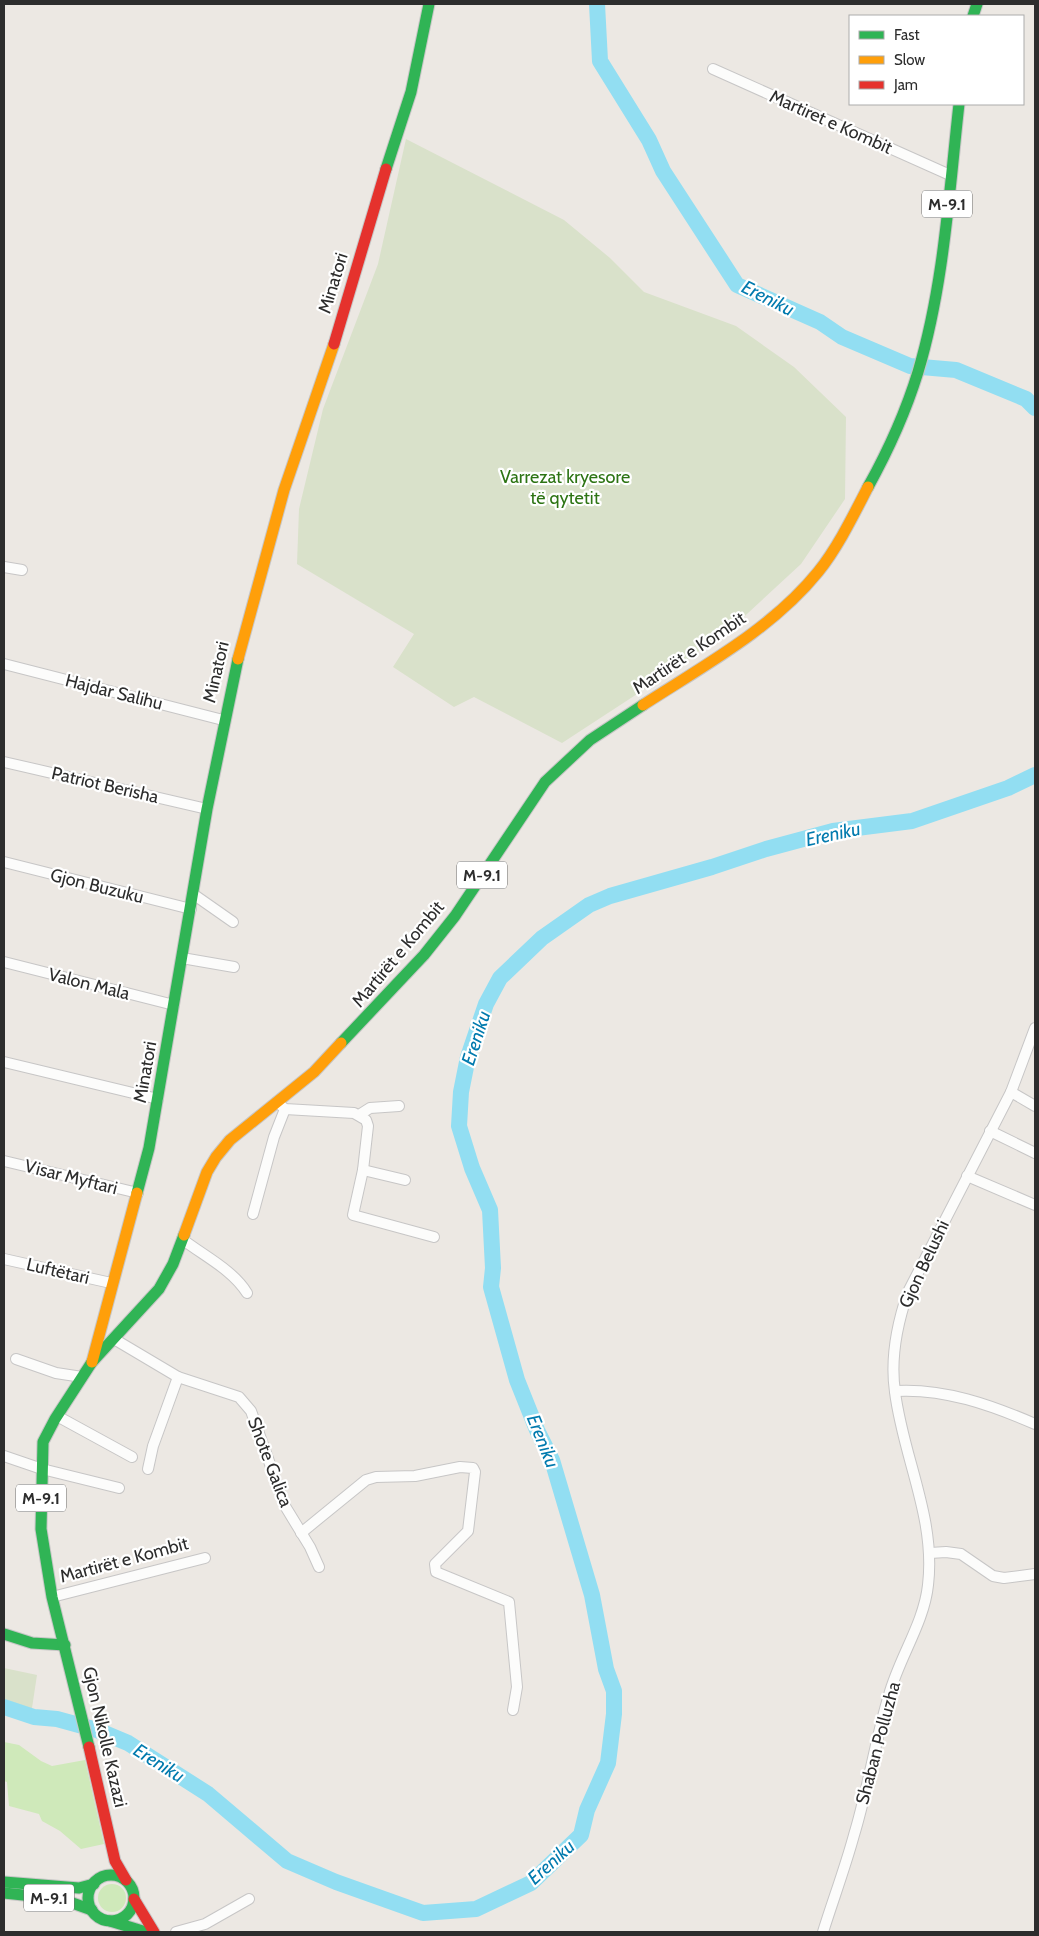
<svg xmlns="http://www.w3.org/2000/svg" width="1039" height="1936" viewBox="0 0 1039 1936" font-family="Cabin,sans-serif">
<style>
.green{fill:#cfe9ba}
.cemetery{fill:#d9e1ca}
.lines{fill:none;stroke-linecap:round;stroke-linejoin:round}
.river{stroke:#92def2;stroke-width:16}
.street-casing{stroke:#c7c6c6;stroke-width:12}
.fast-casing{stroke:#c7c6c6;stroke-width:13}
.slow-casing{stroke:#c7c6c6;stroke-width:13}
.jam-casing{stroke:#c7c6c6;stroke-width:13}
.street{stroke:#fcfcfb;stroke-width:10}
.fast{stroke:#30b455;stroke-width:11}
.slow{stroke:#ff9f0a;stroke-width:11}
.jam{stroke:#e5322d;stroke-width:11}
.labels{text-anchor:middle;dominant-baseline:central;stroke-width:4.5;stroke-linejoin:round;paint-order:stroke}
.shield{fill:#fff;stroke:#6c6c6c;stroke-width:1}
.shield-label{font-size:16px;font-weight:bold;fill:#2d2d2d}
.street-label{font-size:18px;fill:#2d2d2d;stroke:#fff}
.park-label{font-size:18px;fill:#2d7414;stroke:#fff}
.water-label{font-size:19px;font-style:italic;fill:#017aae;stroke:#fff}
</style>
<rect width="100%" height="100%" fill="#ece8e3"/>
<g class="green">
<path d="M4 1742 19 1745 41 1761 52 1766 85 1760 104 1844 81 1849 60 1831 42 1821 39 1814 9 1806 7 1782 4 1781Z"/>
<circle cx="112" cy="1898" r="14"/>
</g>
<g class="cemetery">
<path d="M406 139 564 220 610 258 644 292 736 326 794 367 846 417 845 499 801 564 734 626 657 681 562 743 474 697 454 707 393 667 414 634 297 564 299 509 323 409 378 264Z"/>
<path d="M4 1668 37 1675 32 1708 4 1707Z"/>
</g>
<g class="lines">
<g class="river">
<path d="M597 4 600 61 649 140 663 171 737 285 820 322 842 337 910 366 956 370 1026 399 1035 408"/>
<path d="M4 1707 34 1717 57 1719 97 1730 128 1743 208 1794 287 1861 336 1882 423 1913 476 1909 531 1883 581 1835 587 1810 608 1763 614 1714V1691L606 1669 592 1595 552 1460 537 1430 517 1380 491 1287 493 1268 490 1210 472 1168 459 1126 461 1092 468 1057 486 1004 500 978 542 938 589 905 610 896 712 867 766 849 833 831 912 821 1008 788 1035 775"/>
</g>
<g class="street-casing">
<g id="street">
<path d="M713 69 950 175"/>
<path d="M4 567 22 570"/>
<path d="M4 664 223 720"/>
<path d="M4 762 207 809"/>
<path d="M4 862 191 909"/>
<path d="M193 894 233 922"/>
<path d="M182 958 234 967"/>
<path d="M4 962 174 1005"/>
<path d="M4 1062 158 1099"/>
<path d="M1011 1092 1035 1106"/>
<path d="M277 1102 285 1109 354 1113 366 1120 368 1126 363 1170 353 1215 434 1237"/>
<path d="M359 1115 370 1108 399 1106"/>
<path d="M990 1131 1035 1153"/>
<path d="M4 1161 138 1193"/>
<path d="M363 1170 405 1180"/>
<path d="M967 1176 1035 1205"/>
<path d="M253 1214 274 1137 285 1109"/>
<path d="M182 1239C204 1256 233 1270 247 1293"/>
<path d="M4 1259 111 1283"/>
<path d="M114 1339 178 1377 239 1397 251 1411 285 1506 310 1547 319 1567"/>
<path d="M16 1359 56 1373 82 1377"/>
<path d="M895 1391C944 1388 991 1405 1035 1424"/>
<path d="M57 1416 132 1457"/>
<path d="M4 1456 42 1469 119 1488"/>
<path d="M148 1469 153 1446 178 1377"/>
<path d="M301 1533 366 1480 376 1477 415 1476 460 1467 473 1468 475 1472 468 1531 435 1564 436 1572 509 1602 517 1687 513 1710"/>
<path d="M930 1553 946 1552 961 1554 993 1576 1004 1578 1035 1574"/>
<path d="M52 1597 205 1558"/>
<path d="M176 1932 205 1924 249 1899"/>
<path d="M823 1932C833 1900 845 1868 854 1835 868 1789 875 1741 889 1695 899 1658 924 1623 928 1585 936 1518 903 1457 895 1392 890 1358 897 1324 908 1292L1011 1092 1035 1028"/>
</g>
</g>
<g class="fast-casing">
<g id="fast">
<path d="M973 16 977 4"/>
<path d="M386 169 411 92 429 4"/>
<path d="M868 487C888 451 906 411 918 372 944 285 949 193 959 104"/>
<path d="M341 1043 424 955 455 916 545 782 590 740 643 705"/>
<path d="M137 1193 149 1148 207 809 238 659"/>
<path d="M4 1634 32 1643 65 1645"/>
<path d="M89 1747 52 1597 41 1529 43 1442 55 1419 92 1362 159 1289 173 1264 184 1235"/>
<circle cx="111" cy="1898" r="23"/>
<path d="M4 1882 79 1888 94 1884"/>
<path d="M4 1893 61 1899 92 1910"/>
<path d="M110 1921 146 1932"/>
</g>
</g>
<g class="slow-casing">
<g id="slow">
<path d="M238 659 284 490 334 344"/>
<path d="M643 705C703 666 772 629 818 572 838 547 853 516 868 487"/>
<path d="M184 1235 207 1172 216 1157 230 1140 314 1072 341 1043"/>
<path d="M92 1362 137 1193"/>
</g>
</g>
<g class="jam-casing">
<g id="jam">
<path d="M334 344 386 169"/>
<path d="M89 1747 115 1861 126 1880"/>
<path d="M134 1899 154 1932"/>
</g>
</g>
<use href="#street" class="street"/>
<use href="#fast" class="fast"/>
<use href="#slow" class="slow"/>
<use href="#jam" class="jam"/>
</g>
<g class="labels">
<g class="shield">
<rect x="922" y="190.5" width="50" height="27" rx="4"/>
<rect x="457" y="861.5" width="50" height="27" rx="4"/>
<rect x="16" y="1484.5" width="50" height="27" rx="4"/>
<rect x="24" y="1884.5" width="50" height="27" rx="4"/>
</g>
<g class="shield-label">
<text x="947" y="204">M-9.1</text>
<text x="482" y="875">M-9.1</text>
<text x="41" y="1498">M-9.1</text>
<text x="49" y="1898">M-9.1</text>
</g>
<g class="street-label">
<text transform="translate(831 122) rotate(24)">Martiret e Kombit</text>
<text transform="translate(333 283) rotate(-73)">Minatori</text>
<text transform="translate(689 653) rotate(-34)">Martirët e Kombit</text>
<text transform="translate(216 672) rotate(-77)">Minatori</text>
<text transform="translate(114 692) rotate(14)">Hajdar Salihu</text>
<text transform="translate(105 785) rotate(13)">Patriot Berisha</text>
<text transform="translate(97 886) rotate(14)">Gjon Buzuku</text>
<text transform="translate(398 954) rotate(-50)">Martirët e Kombit</text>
<text transform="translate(89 984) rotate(14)">Valon Mala</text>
<text transform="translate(145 1072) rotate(-80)">Minatori</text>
<text transform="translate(71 1177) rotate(14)">Visar Myftari</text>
<text transform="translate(924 1264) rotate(-65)">Gjon Belushi</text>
<text transform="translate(58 1271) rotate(13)">Luftëtari</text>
<text transform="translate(270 1462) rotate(69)">Shote Galica</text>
<text transform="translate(124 1560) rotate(-15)">Martirët e Kombit</text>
<text transform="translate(105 1737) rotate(77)">Gjon Nikolle Kazazi</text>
<text transform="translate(878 1743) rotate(-75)">Shaban Polluzha</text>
</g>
<g class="park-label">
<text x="565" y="477">Varrezat kryesore<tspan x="565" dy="21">të qytetit</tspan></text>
</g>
<g class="water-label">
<text transform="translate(768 298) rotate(27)">Ereniku</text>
<text transform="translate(833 834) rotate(-12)">Ereniku</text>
<text transform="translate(476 1038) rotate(-72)">Ereniku</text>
<text transform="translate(543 1441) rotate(68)">Ereniku</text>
<text transform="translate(159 1763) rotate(32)">Ereniku</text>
<text transform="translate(551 1862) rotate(-42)">Ereniku</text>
</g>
</g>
<rect width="1039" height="1936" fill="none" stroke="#2d2d2d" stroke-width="10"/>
<rect x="849" y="15" width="175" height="90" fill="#ffffff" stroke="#ababab"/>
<rect x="859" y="31" width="25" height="8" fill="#30b455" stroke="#ababab"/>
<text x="894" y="40" font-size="15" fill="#2d2d2d">Fast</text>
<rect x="859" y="56" width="25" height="8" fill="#ff9f0a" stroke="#ababab"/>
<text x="894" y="65" font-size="15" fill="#2d2d2d">Slow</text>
<rect x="859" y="81" width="25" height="8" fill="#e5322d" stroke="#ababab"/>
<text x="894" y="90" font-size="15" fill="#2d2d2d">Jam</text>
</svg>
